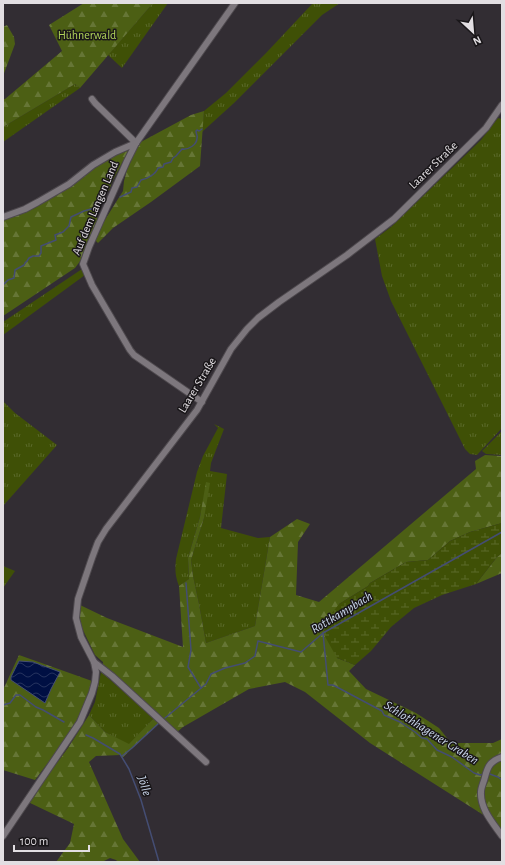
<svg xmlns="http://www.w3.org/2000/svg" width="505" height="865" viewBox="0 0 505 865" font-family="'Alegreya Sans',sans-serif">
<style>
.grass{fill:url(#grass-tufts)}
.forest{fill:url(#forest-firs)}
.wetland{fill:url(#wetland-marsh)}
.water{fill:url(#water-waves);stroke:#444d73}
.lines{fill:none;stroke-linecap:round;stroke-linejoin:round}
.stream{stroke:#444d73;stroke-width:1.5}
.minor-casing{stroke:#4e494e;stroke-width:8}
.minor{stroke:#7d777d;stroke-width:6}
.labels{text-anchor:middle;dominant-baseline:central;stroke-width:3;stroke-linejoin:round;paint-order:stroke}
.park-label{font-size:12px;fill:#b3d65a;stroke:#191619}
.street-label{font-size:12px;fill:#e2dee2;stroke:#191619}
.water-label{font-size:13px;font-style:italic;fill:#cad7eb;stroke:#191619}
</style>
<defs>
<pattern id="grass-tufts" width="24" height="20" patternUnits="userSpaceOnUse"><rect width="24" height="20" fill="#3f5006"/><path d="M3 7l-1-3M5 7V3M7 7l1-3M15 17l-1-3M17 17v-4M19 17l1-3" fill="none" stroke="#5a692a"/></pattern>
<pattern id="forest-firs" width="22" height="20" patternUnits="userSpaceOnUse"><rect width="22" height="20" fill="#4c5f14"/><path d="M5 1l3.5 6h-7zM16 11l3.5 6h-7z" fill="#667636"/></pattern>
<pattern id="wetland-marsh" width="20" height="14" patternUnits="userSpaceOnUse"><rect width="20" height="14" fill="#3f5006"/><path d="M1 5h8M5 5V1M11 12h8M15 12V8" fill="none" stroke="#5a692a"/></pattern>
<pattern id="water-waves" width="16" height="10" patternUnits="userSpaceOnUse"><rect width="16" height="10" fill="#000f43"/><path d="M0 5q4-4 8 0t8 0" fill="none" stroke="#25325e"/></pattern>
</defs>
<rect width="100%" height="100%" fill="#322d33"/>
<g class="grass">
<path d="M153 3H168L122 68 108 55Z"/>
<path d="M313 3H340L322 15 234 103 202 132 204 111 226 93 267 52Z"/>
<path d="M75 84 80 88 3 142V127Z"/>
<path d="M498 118 502 119V428L477 455 470 454 465 449 391 301 382 276 375 239 391 227 481 140Z"/>
<path d="M82 269 85 275 3 335V322Z"/>
<path d="M3 401 15 413 57 445 3 506Z"/>
<path d="M214 424 224 429 211 463 210 471 227 474 221 528 258 538 270 537 255 626 206 643 199 604 193 576 191 560 204 518 207 482 200 517 188 558 189 579 179 586C175 575 175 570 176 559L197 472 203 456 218 428Z"/>
<path d="M502 431V455L486 454 482 451Z"/>
<path d="M3 566 15 571 3 588Z"/>
<path d="M101 672 154 718 129 745 105 732 89 715 95 702Z"/>
</g>
<g class="forest">
<path d="M84 3H153L80 88 75 84 3 127V99H5L62 51 49 25Z"/>
<path d="M7 25 14 37 15 44 3 76V27Z"/>
<path d="M204 111 200 166 151 202 113 228 98 243 95 240 103 223 123 191 124 181 127 170 139 143 191 115Z"/>
<path d="M130 148 113 180 109 190 105 194 96 213 98 221 81 260 75 268 3 316V218L25 210 96 165Z"/>
<path d="M485 455 502 456V523L470 532 450 541 428 560 406 562 370 583 368 586 339 604 337 658 355 665 349 671 366 689 416 713 439 728 451 743H493L502 739V832L485 816 370 743 305 692 285 682 249 689 183 727 177 732 128 694 101 672 103 669V662L95 655 81 626 79 614 80 605 107 618 183 647 179 586 189 579 188 558 200 517 206 482 210 483 204 518 191 560 193 576 199 604 206 643 255 626 270 537 297 519 310 524 298 542 296 595 319 602 476 469 475 461Z"/>
<path d="M502 553V573L476 584 497 557Z"/>
<path d="M19 655 92 681C84 719 58 749 35 780L3 770V690Z"/>
<path d="M89 715 105 732 129 744 154 718 159 723 122 758 120 755 96 756 89 762 123 839 140 862H118L116 860 110 858 102 862H56L70 843 74 824 28 802 68 748Z"/>
</g>
<path class="wetland" d="M502 523V553L497 557 476 584 442 595 414 608 391 627 371 651 355 665 337 658 323 633 332 613 339 604 368 586 370 583 406 562 428 560 450 541 470 532Z"/>
<path class="water" d="M19 661 33 662 60 672 51 689 45 703 11 680V677Z"/>
<g class="lines">
<g class="stream">
<path d="M120 197 131 192 132 188 137 187 141 180C147 179 156 174 158 168L163 167 164 164 171 162 173 158 176 156 182 149C188 150 197 145 197 138 198 136 196 134 196 131L197 130 199 131 202 129"/>
<path d="M3 285 8 280 14 278 15 270 24 265 25 263 27 261 29 258 33 256H39L41 253V246L56 240 55 235 63 232 69 226 71 217 84 211 98 207 99 201H101"/>
<path d="M186 583 191 650 188 667 201 688"/>
<path d="M323 633 328 685H333L382 711 384 715 400 722 415 732 422 738 427 739 437 750 452 757 474 773 480 775 484 774"/>
<path d="M3 705 10 703 16 695H20L36 707 43 710 64 722"/>
<path d="M165 718 206 684 211 674 225 668 245 663 255 656 258 641 301 652 323 633 502 532"/>
<path d="M86 735 93 738 120 754 129 769 141 800 159 862"/>
<path d="M122 756 132 748 158 724"/>
<path d="M487 773 498 777 502 780"/>
</g>
<g class="minor-casing">
<g id="minor">
<path d="M92 99 95 103 136 143"/>
<path d="M3 217 25 209 38 202 69 184 93 165 115 152 136 143"/>
<path d="M202 402 134 355 130 350 92 285 83 264 89 247 127 161 136 143 235 3"/>
<path d="M94 662 112 676 206 762"/>
<path d="M502 757C491 761 488 765 485 777 484 782 481 787 481 792 480 809 493 823 502 836"/>
<path d="M3 836 80 722 92 693 95 682 96 672 94 662 81 637 76 618 78 599 92 558 98 542 106 529 197 410 231 349 247 329 258 318 279 302 347 255 394 219 470 144 486 128 502 105"/>
</g>
</g>
<use href="#minor" class="minor"/>
</g>
<g class="labels">
<g class="park-label">
<text x="87" y="35">Hühnerwald</text>
</g>
<g class="street-label">
<text transform="translate(433 165) rotate(-44)">Laarer Straße</text>
<text transform="translate(95 208) rotate(-67)">Auf dem Langen Land</text>
<text transform="translate(197 385) rotate(-59)">Laarer Straße</text>
</g>
<g class="water-label">
<text transform="translate(342 613) rotate(-31)">Rottkampbach</text>
<text transform="translate(431 733) rotate(32)">Schlothhagener Graben</text>
<text transform="translate(144 786) rotate(72)">Jölle</text>
</g>
</g>
<rect width="505" height="865" fill="none" stroke="#e2dee2" stroke-width="8"/>
<g transform="translate(473 32) rotate(154)" stroke="#191619" stroke-width="3" paint-order="stroke">
<path d="M0-3L7 15L0 10L-7 15Z" fill="#e2dee2"/>
<text y="-6" font-size="11" font-weight="bold" text-anchor="middle" fill="#e2dee2">N</text>
</g>
<path d="M14 845v6h75v-6" fill="none" stroke="#e2dee2" stroke-width="2"/>
<text x="20" y="845" font-size="12" fill="#e2dee2" stroke="#191619" stroke-width="3" paint-order="stroke">100 m</text>
</svg>
